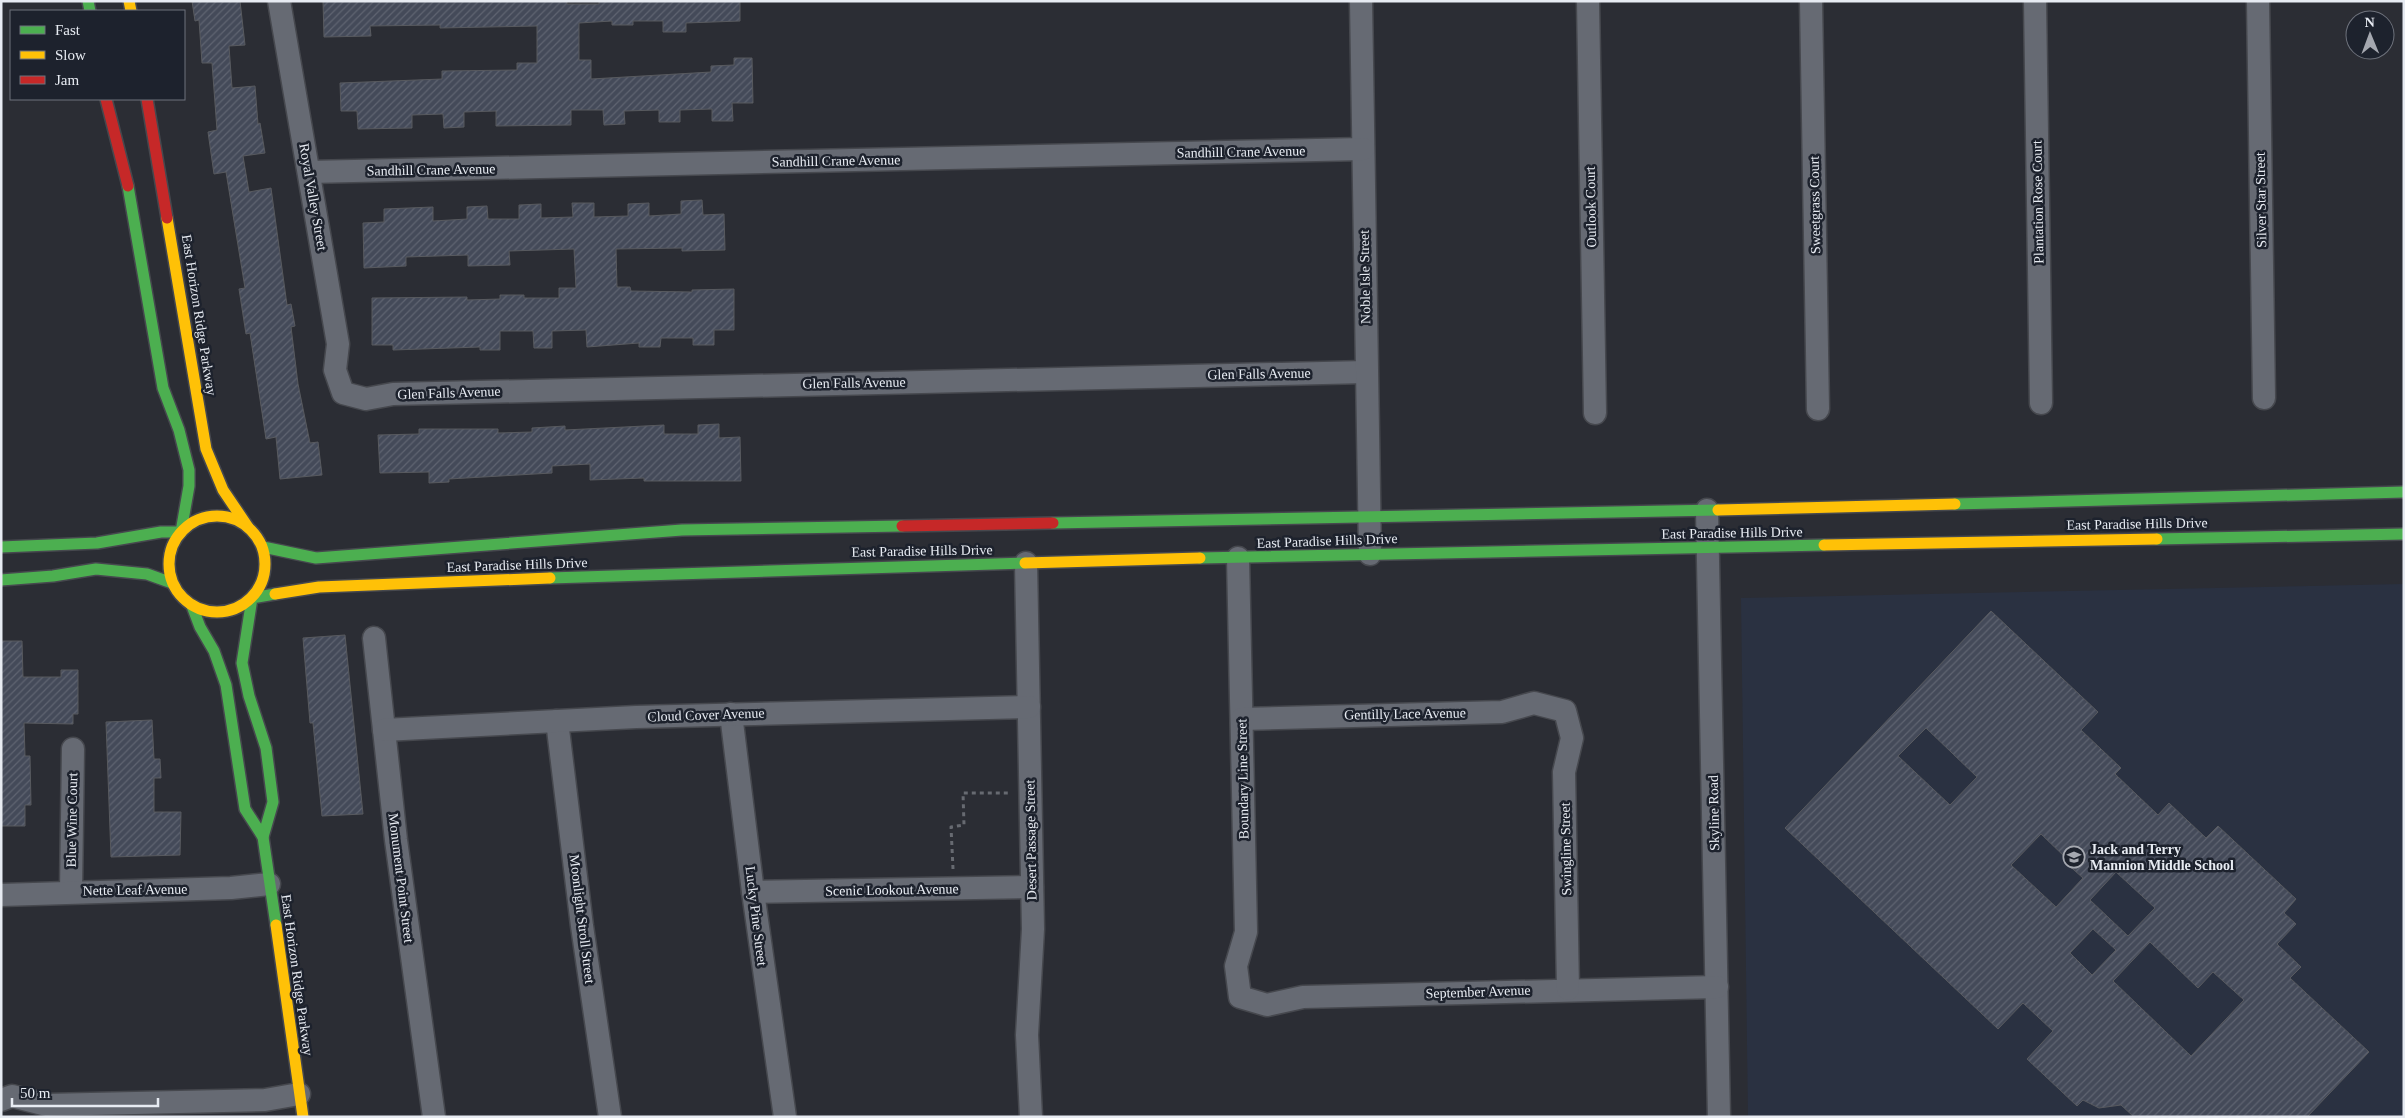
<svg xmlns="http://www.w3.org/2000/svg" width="2405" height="1118" viewBox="0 0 2405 1118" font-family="'Times New Roman',serif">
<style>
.built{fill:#2a3141}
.building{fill:url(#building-hatch);stroke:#585a5f;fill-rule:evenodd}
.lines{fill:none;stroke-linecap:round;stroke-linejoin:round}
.street-casing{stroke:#46484e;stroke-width:25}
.fast-casing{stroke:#46484e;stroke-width:14}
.slow-casing{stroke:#46484e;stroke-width:14}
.jam-casing{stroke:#46484e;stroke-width:14}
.path{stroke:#676a71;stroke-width:3;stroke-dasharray:4 4;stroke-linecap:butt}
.street{stroke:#666a73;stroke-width:22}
.fast{stroke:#4caf50;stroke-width:11}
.slow{stroke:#ffc107;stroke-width:11}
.jam{stroke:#c62828;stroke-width:11}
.labels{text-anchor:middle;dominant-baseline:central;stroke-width:5;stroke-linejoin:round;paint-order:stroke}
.street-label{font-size:14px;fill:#e7ebf2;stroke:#1d222d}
.poi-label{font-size:14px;font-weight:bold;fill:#e7ebf2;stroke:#1d222d;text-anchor:start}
</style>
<defs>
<pattern id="building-hatch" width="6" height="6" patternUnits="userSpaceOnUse" patternTransform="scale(1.25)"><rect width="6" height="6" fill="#444a59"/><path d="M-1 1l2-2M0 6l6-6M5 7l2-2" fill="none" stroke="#5f6471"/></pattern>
</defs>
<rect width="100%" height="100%" fill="#2b2d34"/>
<path class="built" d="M2404 584V1117H1748L1741 598Z"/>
<g class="building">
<path d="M192 1H240L245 45 229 46 232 88 255 86 258 124 260 123 265 153 243 156 249 192 271 188 287 305 291 304 295 326 291 327 298 384 310 443 318 442 322 475 280 479 276 437 266 439 250 333 246 334 239 289 245 288 226 172 214 174 208 132 217 130 212 63H202L199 20 195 21Z"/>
<path d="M323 1H567V4H599V1H740V21L686 23V32H663V21H633V25H612V21L579 23V60H591V79L711 72V66L734 65V58H752L753 103H732L733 121H712V109L680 110V122H659V110L624 111 625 124 604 125 603 110H571V125L496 126V111L464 112V127L444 128 443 114 412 115V128L358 129 357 111H341L340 83 442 79V71L517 70V63H537V26L440 28V25L370 26 371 36 324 37Z"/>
<path d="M702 200 703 215 724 214 725 250 682 251V248L616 249 617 287H630L631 291 692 292V290L734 289V330H714V345H693V338H661L660 347H639V343L587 347 586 330 552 331V348H534L533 331H500V350H480V347L393 350V345H372V298L467 297V300L500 299V295H524V298H559V288H576L574 249 509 251 510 265 468 266V255L406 257V266L364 268 363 223 384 222V209L433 207V221L467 219V207L487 206 488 219H519V205L541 204V218L573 217 572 203H594V217L628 216V204L649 203V216L681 214V201Z"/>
<path d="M719 424V438L740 437 741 481H644V478L590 480V464L552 466V473L449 479V482L429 483V472L380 473 378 435 419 434V429H498V433L532 432V428L565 426V430L664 425V434H698V425Z"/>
<path d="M1991 611 2098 712 2081 730 2121 768 2115 774 2158 815 2169 803 2206 838 2218 826 2296 899 2284 913 2296 924 2277 944 2301 967 2290 978 2369 1052 2307 1117H2134L2121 1105 2099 1108 2083 1100 2077 1106 2027 1059 2053 1031 2023 1003 1998 1029 1785 828ZM1926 728 1977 777 1950 805 1898 756ZM2041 834 2067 859 2065 862 2083 878 2056 907 2011 865ZM2116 872 2155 908 2128 936 2090 900ZM2093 929 2116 950 2092 975 2070 953ZM2150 942 2198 988 2213 972 2244 1000 2191 1056 2113 981Z"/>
<path d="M345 635 363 814 322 816 313 723H310L303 638Z"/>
<path d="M1 641H22L23 677H61V670H78V714H73V724L24 723 25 756H30L31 805H25V826H1Z"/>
<path d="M152 720 154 759H160L161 778H154V812H181L180 855 111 857 106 722Z"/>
</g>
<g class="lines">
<g class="street-casing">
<g id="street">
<path d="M279 1 338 344 335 370 343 393 366 399 393 394 1366 372"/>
<path d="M1361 1 1370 554"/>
<path d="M1588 1 1595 413"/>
<path d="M1811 1 1818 409"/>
<path d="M2035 1 2041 403"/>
<path d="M2258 1 2264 398"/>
<path d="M309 172 1363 149"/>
<path d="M1707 510 1719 1117"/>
<path d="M1238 558 1246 932 1236 966 1240 997 1267 1005 1303 997 1717 987"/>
<path d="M1026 563 1033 929 1027 1035 1031 1117"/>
<path d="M374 638 396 840 434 1117"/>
<path d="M731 714 753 892 785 1117"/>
<path d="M1242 719 1502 712 1534 703 1565 711 1572 738 1564 772 1568 989"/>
<path d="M557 721 582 926 610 1117"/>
<path d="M384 730 636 717 1029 707"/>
<path d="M71 891 73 749"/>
<path d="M753 892 1032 887"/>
<path d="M1 895 231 888 269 884"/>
<path d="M1 1100 12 1096 47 1105 265 1100 299 1094"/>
</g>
</g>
<g class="fast-casing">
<g id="fast">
<path d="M88 1 90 11"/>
<path d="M1955 504 2404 492"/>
<path d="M1053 523 1718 510"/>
<path d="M2157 539 2404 534"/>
<path d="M1 547 97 543 161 532H181L189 486V470L179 430 163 388 128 186"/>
<path d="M263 547 316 558 682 530 902 526"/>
<path d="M1200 558 1824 545"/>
<path d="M550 578 1025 563"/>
<path d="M1 580 53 576 96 569 147 574 172 583"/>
<path d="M275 594 252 598 242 663 249 696 266 748 273 802 263 837 276 925"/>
<path d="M192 606 200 627 214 651 226 685 245 809 263 837"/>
</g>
</g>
<g class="slow-casing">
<g id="slow">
<path d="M129 1 131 11"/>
<path d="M167 218 206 449 223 490 248 527"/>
<path d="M1718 510 1955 504"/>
<circle cx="217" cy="564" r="48"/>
<path d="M1824 545 2157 539"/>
<path d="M1025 563 1200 558"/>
<path d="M275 594 319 587 550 578"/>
<path d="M276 925 303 1117"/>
</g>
</g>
<g class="jam-casing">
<g id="jam">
<path d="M106 99 128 186"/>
<path d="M147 99 167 218"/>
<path d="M902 526 1053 523"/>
</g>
</g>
<path class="path" d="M953 869 951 827 964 825 963 793H1011"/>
<use href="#street" class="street"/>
<use href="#fast" class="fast"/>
<use href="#slow" class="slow"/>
<use href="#jam" class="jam"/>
</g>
<defs>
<g id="school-ring" transform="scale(1.125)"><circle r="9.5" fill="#1d222d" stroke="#a5a8b0" stroke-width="1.5"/><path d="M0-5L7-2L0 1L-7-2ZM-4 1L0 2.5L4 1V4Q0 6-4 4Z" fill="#a5a8b0"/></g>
</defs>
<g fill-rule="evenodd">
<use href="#school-ring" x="2074" y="857"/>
</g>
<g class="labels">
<g class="street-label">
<text transform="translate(1241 152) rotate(-1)">Sandhill Crane Avenue</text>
<text transform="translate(836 161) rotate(-1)">Sandhill Crane Avenue</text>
<text transform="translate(431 170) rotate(-1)">Sandhill Crane Avenue</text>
<text transform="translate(313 197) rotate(80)">Royal Valley Street</text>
<text transform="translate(2261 200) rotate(-91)">Silver Star Street</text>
<text transform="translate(2038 202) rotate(-91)">Plantation Rose Court</text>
<text transform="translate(1815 205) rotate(-91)">Sweetgrass Court</text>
<text transform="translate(1591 207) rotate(-91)">Outlook Court</text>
<text transform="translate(1365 277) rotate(-91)">Noble Isle Street</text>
<text transform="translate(199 315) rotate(81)">East Horizon Ridge Parkway</text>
<text transform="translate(1259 374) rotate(-1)">Glen Falls Avenue</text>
<text transform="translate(854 383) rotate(-1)">Glen Falls Avenue</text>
<text transform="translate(449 393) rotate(-2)">Glen Falls Avenue</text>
<text transform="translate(2137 524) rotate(-1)">East Paradise Hills Drive</text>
<text transform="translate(1732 533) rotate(-1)">East Paradise Hills Drive</text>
<text transform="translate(1327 541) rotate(-2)">East Paradise Hills Drive</text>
<text transform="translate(922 551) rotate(-1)">East Paradise Hills Drive</text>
<text transform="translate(517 565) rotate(-2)">East Paradise Hills Drive</text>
<text transform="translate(1405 714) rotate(-1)">Gentilly Lace Avenue</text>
<text transform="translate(706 715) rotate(-2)">Cloud Cover Avenue</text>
<text transform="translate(1243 779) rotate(-91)">Boundary Line Street</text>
<text transform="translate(1714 813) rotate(-91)">Skyline Road</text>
<text transform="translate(72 820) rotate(-89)">Blue Wine Court</text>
<text transform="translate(1031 840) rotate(-91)">Desert Passage Street</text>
<text transform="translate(1566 849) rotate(-91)">Swingline Street</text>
<text transform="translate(401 878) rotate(83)">Monument Point Street</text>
<text transform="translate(135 890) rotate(-1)">Nette Leaf Avenue</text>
<text transform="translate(892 890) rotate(-1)">Scenic Lookout Avenue</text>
<text transform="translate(756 916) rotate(83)">Lucky Pine Street</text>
<text transform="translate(582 919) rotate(83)">Moonlight Stroll Street</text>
<text transform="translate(297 975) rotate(82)">East Horizon Ridge Parkway</text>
<text transform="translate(1478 992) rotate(-2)">September Avenue</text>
</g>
<g class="poi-label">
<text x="2090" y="849">Jack and Terry<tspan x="2090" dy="16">Mannion Middle School</tspan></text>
</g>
</g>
<rect width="2405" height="1118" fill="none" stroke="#e7ebf2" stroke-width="5"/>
<rect x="10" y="10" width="175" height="90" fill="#1d222d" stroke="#6e727c"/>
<rect x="20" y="26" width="25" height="8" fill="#4caf50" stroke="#6e727c"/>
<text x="55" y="35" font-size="15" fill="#e7ebf2">Fast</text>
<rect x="20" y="51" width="25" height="8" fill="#ffc107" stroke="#6e727c"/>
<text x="55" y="60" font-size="15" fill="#e7ebf2">Slow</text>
<rect x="20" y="76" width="25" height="8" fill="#c62828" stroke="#6e727c"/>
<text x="55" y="85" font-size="15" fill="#e7ebf2">Jam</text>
<g transform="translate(2370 35) rotate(359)"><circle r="24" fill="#1d222d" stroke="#6e727c"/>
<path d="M0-4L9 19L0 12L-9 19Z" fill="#a5a8b0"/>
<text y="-8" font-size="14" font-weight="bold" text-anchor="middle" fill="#e7ebf2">N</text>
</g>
<path d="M12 1098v8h146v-8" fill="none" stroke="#e7ebf2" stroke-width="2.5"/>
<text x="20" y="1098" font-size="15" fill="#e7ebf2" stroke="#1d222d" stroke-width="4" paint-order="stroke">50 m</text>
</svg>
